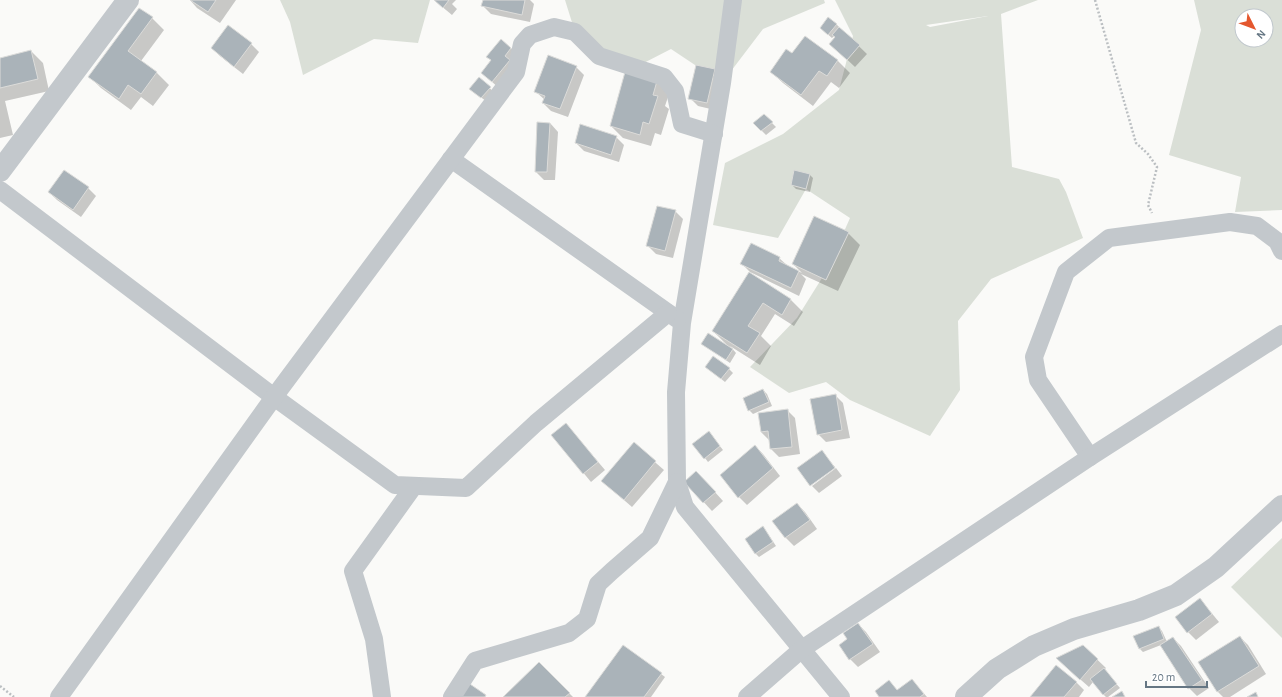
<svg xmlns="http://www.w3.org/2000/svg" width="1282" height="697" viewBox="0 0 1282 697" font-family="'Alegreya Sans',sans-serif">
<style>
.green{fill:#dadfd7;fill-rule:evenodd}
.shadow{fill:#0003}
.building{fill:#aab3b9;stroke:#dcdcda}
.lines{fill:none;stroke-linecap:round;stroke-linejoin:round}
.path{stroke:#bbbfc2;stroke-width:2.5;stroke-dasharray:2 2;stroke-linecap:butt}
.minor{stroke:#c3c8cc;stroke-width:18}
.tertiary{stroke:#c3c8cc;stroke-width:22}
</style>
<rect width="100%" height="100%" fill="#fafaf8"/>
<g class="green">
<path d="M280 0H430L418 43 374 39 303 75 290 22Z"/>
<path d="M565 0H824L825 3 763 29 722 83 671 49 634 68 575 32Z"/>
<path d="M835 0H1038L1001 14 1012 167 1059 179 1066 192 1083 238 991 279 958 321 960 390 930 436 850 400 826 382 789 393 750 367 797 318 827 270 850 218 806 189 778 238 713 225 725 163 783 134 839 90 853 36ZM988 16 930 27 926 25Z"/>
<path d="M1194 0H1282V210L1235 212 1241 177 1169 155 1201 30ZM1242 16H1266V40H1242Z"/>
<path d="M1282 538V638L1231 587Z"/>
</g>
<g class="shadow">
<path d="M190 0H236L220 23 197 8Z"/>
<path d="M434 0H456L452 4 457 9 452 15Z"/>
<path d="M484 0H530L534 4 530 22 491 14 483 6Z"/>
<path d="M152 18 164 30 141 61 157 73 169 85 153 106 141 97 131 110 101 88 90 77Z"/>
<path d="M836 24 867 54 855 67 838 51 836 37 834 36 832 38 825 32Z"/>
<path d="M229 26 251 44 259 52 243 74 220 56 212 48Z"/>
<path d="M805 37 838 61 850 73 839 88 831 82 813 106 783 83 771 72 792 55Z"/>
<path d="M511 48 519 56 500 89 482 73 492 61 487 57Z"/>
<path d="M31 51 43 63 49 91 5 101 13 135 0 138V59Z"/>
<path d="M576 67 584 75 568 117 551 111 543 103 545 100 535 91Z"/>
<path d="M715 70V110L698 106 690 98Z"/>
<path d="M479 79 494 92 486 101 475 93Z"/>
<path d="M657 82 669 94 665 106 669 109 661 135 655 133 651 146 623 138 611 126Z"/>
<path d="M764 115 776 127 766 135 754 123Z"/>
<path d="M538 123H550L558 132 555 180H544L536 172Z"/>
<path d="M616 137 624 145 619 162 584 151 576 143Z"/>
<path d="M809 174 813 178 810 192 796 189 792 185Z"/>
<path d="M88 188 96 196 81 217 57 200 49 192Z"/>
<path d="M675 211 683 219 673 258 656 254 648 246Z"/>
<path d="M848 233 860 245 838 291 801 274 806 279 799 296 750 272 742 264 779 258 788 266 802 273 793 264Z"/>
<path d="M749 274 791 300 803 312 794 326 775 314 761 336 771 346 760 365 730 346 736 353 730 363 702 344 727 345 713 331Z"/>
<path d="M706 367 729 369 733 373 725 382Z"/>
<path d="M763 390 767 394 772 406 753 414 749 410Z"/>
<path d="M835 395 843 403 850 438 826 442 818 434Z"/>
<path d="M787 410 795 418 800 454 779 457 771 449 769 440 761 432Z"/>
<path d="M566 424 605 470 591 482 552 435Z"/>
<path d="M712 436 723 450 708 462 705 458Z"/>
<path d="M634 444 664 470 632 507 602 481Z"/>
<path d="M755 446 763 454 780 476 747 505 739 497Z"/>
<path d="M822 452 835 467 811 484Z"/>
<path d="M836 468 842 476 819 493 812 486Z"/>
<path d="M704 480 723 501 712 511 685 482Z"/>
<path d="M797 504 805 512 817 529 794 546 786 538 774 521Z"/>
<path d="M766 531 776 546 759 557 755 553Z"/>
<path d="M1200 599 1219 622 1196 640 1188 632Z"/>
<path d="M858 624 866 632 880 652 858 667 850 659 849 640Z"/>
<path d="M1158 627 1162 631 1167 642 1173 638 1181 646 1209 688 1197 696 1189 688 1161 645 1143 652 1140 649Z"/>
<path d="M1240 637 1248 645 1266 674 1230 697H1223L1218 692 1200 662Z"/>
<path d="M1083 646 1106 668 1104 670 1120 688 1108 697H1106L1103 694 1093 682 1089 687 1065 666Z"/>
<path d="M539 663 573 697H505Z"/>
<path d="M661 674 665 677 651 697H586Z"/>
<path d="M912 680 927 697H881L889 681 898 691Z"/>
<path d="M1076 682 1084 690 1079 697H1031Z"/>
</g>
<g class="building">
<path d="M190 0H216L208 12Z"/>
<path d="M434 0H449L443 8Z"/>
<path d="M483 0H525L522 15 481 6Z"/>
<path d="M139 8 153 17 128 51 157 72 141 94 128 85 119 99 88 77Z"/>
<path d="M828 17 837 24 828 35 820 28Z"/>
<path d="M228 25 252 43 234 67 211 48Z"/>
<path d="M839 27 860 45 847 60 829 44 835 37 832 35Z"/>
<path d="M805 36 838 60 827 76 819 71 801 95 770 72 786 49 792 53Z"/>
<path d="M501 39 511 48 505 56 510 60 492 82 481 73 491 60 486 57Z"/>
<path d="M31 50 38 79 0 88V58Z"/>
<path d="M548 55 577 66 560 109 542 103 545 96 534 92Z"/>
<path d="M696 65 715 69 707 103 688 99Z"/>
<path d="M625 72 657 81 653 95 658 96 649 124 643 122 640 135 610 126Z"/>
<path d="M479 77 491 87 481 98 469 89Z"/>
<path d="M764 114 773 122 761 131 753 123Z"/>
<path d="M537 122 550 123 547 172H535Z"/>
<path d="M580 124 617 136 611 155 575 143Z"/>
<path d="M64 170 89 187 73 210 48 192Z"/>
<path d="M794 170 810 174 806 189 791 185Z"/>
<path d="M657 206 676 210 665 251 646 246Z"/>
<path d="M814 216 849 232 826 280 792 264Z"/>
<path d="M751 243 780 257 779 261 799 271 791 288 740 264Z"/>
<path d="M749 272 791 299 782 315 763 303 748 326 760 333 747 353 712 331Z"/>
<path d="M708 333 733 349 726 360 701 344Z"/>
<path d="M713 356 730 368 721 379 705 367Z"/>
<path d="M763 389 769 402 748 411 743 398Z"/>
<path d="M836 394 842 430 817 435 810 399Z"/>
<path d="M788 409 792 447 770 449 768 431 761 432 758 413Z"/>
<path d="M566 423 598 462 583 474 551 435Z"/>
<path d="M709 431 720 446 704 459 692 444Z"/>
<path d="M634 442 656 461 624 500 601 481Z"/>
<path d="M755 445 773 468 738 498 720 475Z"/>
<path d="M822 450 835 468 810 486 797 468Z"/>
<path d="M696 471 716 492 703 503 684 482Z"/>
<path d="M797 503 810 520 785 538 772 521Z"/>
<path d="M763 526 773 542 755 554 745 539Z"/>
<path d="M1200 598 1212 614 1187 633 1175 617Z"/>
<path d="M858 623 873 644 849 660 839 645 847 639 843 633Z"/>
<path d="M1159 626 1164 639 1139 649 1133 636Z"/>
<path d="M1240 636 1259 666 1217 692 1198 662Z"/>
<path d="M1173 637 1202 680 1188 689 1160 645Z"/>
<path d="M623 645 662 673 644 697H585Z"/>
<path d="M1083 645 1098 659 1080 680 1056 658Z"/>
<path d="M539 662 570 693 565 697H503Z"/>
<path d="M1056 665 1077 682 1064 697H1030Z"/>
<path d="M1104 668 1117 684 1103 695 1090 679Z"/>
<path d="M912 679 924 694 920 697H879L875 691 889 680 897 690Z"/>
<path d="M467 682 486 695 485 697H457Z"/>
<path d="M1122 691 1125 697H1112Z"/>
<path d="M1256 692 1258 697H1247Z"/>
</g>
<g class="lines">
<g class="path">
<path d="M1095 0 1136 143 1148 154 1157 167 1148 205 1152 213"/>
<path d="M0 686 14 697"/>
</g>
<g class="minor">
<path d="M733 0 722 83 682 323 676 392 677 482 685 507 841 697"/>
<path d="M451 159 677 319"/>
<path d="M0 190 274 397 395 485 466 488 536 423 668 313"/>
<path d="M1090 457 1038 380 1034 357 1066 272 1109 238 1230 222 1257 226 1277 241 1282 251"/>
<path d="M59 697 274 397 516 72 522 44 530 35 554 27 575 32 599 56 664 77 675 91 682 124 714 134"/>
<path d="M382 697 374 639 353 571 414 486"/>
<path d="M452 697 475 661 569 633 587 619 598 584 612 571 650 538 677 482"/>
<path d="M747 697 802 649 1090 457 1282 334"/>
</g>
<g class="tertiary">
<path d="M0 171 128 0"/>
<path d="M966 697 997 669 1034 646 1074 629 1139 610 1176 595 1216 567 1282 506"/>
</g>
</g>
<g transform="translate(1254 28) rotate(132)"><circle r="19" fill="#ffffff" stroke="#c1c8cd"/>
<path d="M0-3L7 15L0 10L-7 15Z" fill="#e4572e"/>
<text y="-6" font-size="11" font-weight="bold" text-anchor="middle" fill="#657683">N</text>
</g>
<path d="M1146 681v6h61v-6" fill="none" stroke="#657683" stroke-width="2"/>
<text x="1152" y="681" font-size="12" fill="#657683" stroke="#ffffff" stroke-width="3" paint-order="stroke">20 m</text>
</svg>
